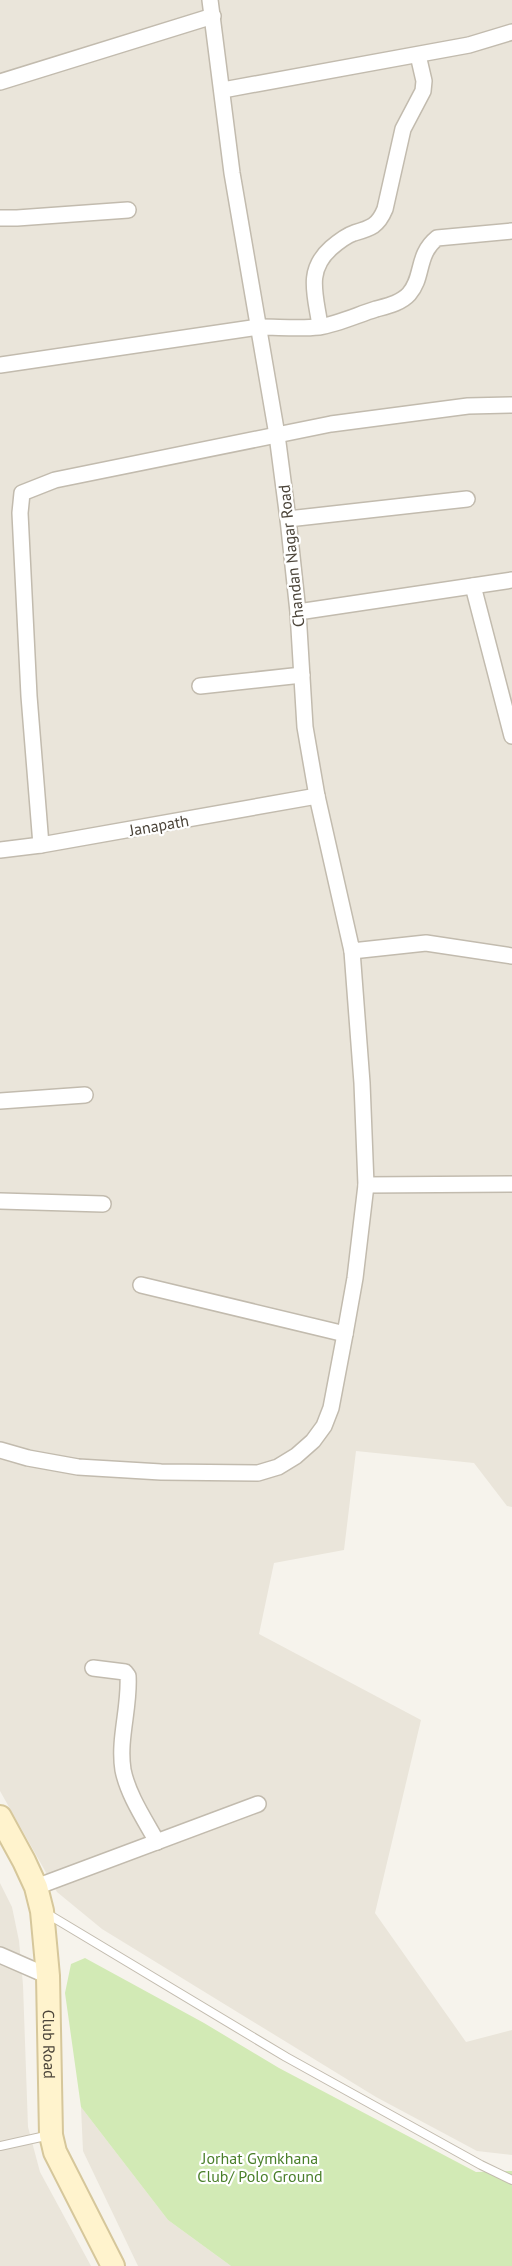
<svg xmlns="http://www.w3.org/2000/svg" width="512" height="2266" viewBox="0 0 512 2266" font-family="'PT Sans',sans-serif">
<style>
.residential{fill:#eae5da}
.green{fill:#d2eab5}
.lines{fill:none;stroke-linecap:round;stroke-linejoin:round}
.lane-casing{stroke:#c2bbae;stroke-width:10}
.street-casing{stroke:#c2bbae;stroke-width:18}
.secondary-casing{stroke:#d6c79b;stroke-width:26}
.lane{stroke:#fff;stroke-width:8}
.street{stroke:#fff;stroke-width:15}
.secondary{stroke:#fff3cd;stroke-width:22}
.labels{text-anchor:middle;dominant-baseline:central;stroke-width:4.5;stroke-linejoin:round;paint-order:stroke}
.street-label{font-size:16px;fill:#4b4439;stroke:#fff}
.park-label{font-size:16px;fill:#4a7f2a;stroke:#fff}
</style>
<rect width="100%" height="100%" fill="#f6f3ec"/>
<g class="residential">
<path d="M0 0H512V1507L507 1506 474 1463 356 1451 344 1550 274 1563 259 1634 421 1720 375 1913 466 2042 512 2030V2155L477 2151 376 2097 102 1929 57 1892 0 1791Z"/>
<path d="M0 1883 12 1907 19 1941 23 1985 28 2127 40 2172 91 2266H0Z"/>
<path d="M81 2107 168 2220 231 2266H138L83 2151Z"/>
</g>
<path class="green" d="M85 1958 204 2023 279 2068 476 2172 512 2171V2266H231L168 2220 81 2107 65 1993 71 1964Z"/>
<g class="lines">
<g class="lane-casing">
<g id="lane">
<path d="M46 1913 286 2057 481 2165 512 2180"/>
<path d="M0 2146 50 2135"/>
</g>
</g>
<g class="street-casing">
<g id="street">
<path d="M210 0 232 173 277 435 288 519 298 612 305 727 317 796 352 951 426 943 512 956"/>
<path d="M0 82 213 16"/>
<path d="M223 90 469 45 512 32"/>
<path d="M0 218H17L128 210"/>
<path d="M320 326C316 296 305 271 331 248 338 242 345 236 354 233 371 228 378 226 385 209L403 129 423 91 424 81 418 55"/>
<path d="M0 365 259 327C279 327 299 329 319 327 338 324 357 315 376 309 387 306 401 303 409 294 424 277 416 255 437 238L512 231"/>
<path d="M288 519 467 499"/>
<path d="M473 586 512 736"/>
<path d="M298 612 512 580"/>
<path d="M200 686 302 675"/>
<path d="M41 845 29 696 20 513 22 493 55 480 331 424 468 406 512 405"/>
<path d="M0 850 41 845 317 796"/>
<path d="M0 1101 85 1095"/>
<path d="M366 1185 512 1184"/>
<path d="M0 1201 103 1204"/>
<path d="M141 1285 345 1334"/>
<path d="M0 1450 28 1458 78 1467 161 1472 258 1473 278 1467 296 1456 313 1441 324 1426 331 1408 345 1334 355 1278 366 1185 362 1083 352 951"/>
<path d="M93 1668 125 1672 128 1676C130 1707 118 1739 123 1770 128 1795 145 1820 157 1842"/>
<path d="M36 1887 258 1804"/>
<path d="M0 1955 48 1976"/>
</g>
</g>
<g class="secondary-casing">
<g id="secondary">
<path id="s1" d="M0 1817 24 1861 36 1887 42 1911 48 1976 51 2135 55 2152 113 2266"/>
</g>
</g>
<use href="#lane" class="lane"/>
<use href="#street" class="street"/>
<use href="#secondary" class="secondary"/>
</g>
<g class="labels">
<g class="street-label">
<text transform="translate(291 556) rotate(-96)">Chandan Nagar Road</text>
<text transform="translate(159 825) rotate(-10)">Janapath</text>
<text stroke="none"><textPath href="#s1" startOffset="237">Club Road</textPath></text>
</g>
<g class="park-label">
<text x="260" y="2158">Jorhat Gymkhana<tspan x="260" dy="18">Club/ Polo Ground</tspan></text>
</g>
</g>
</svg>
